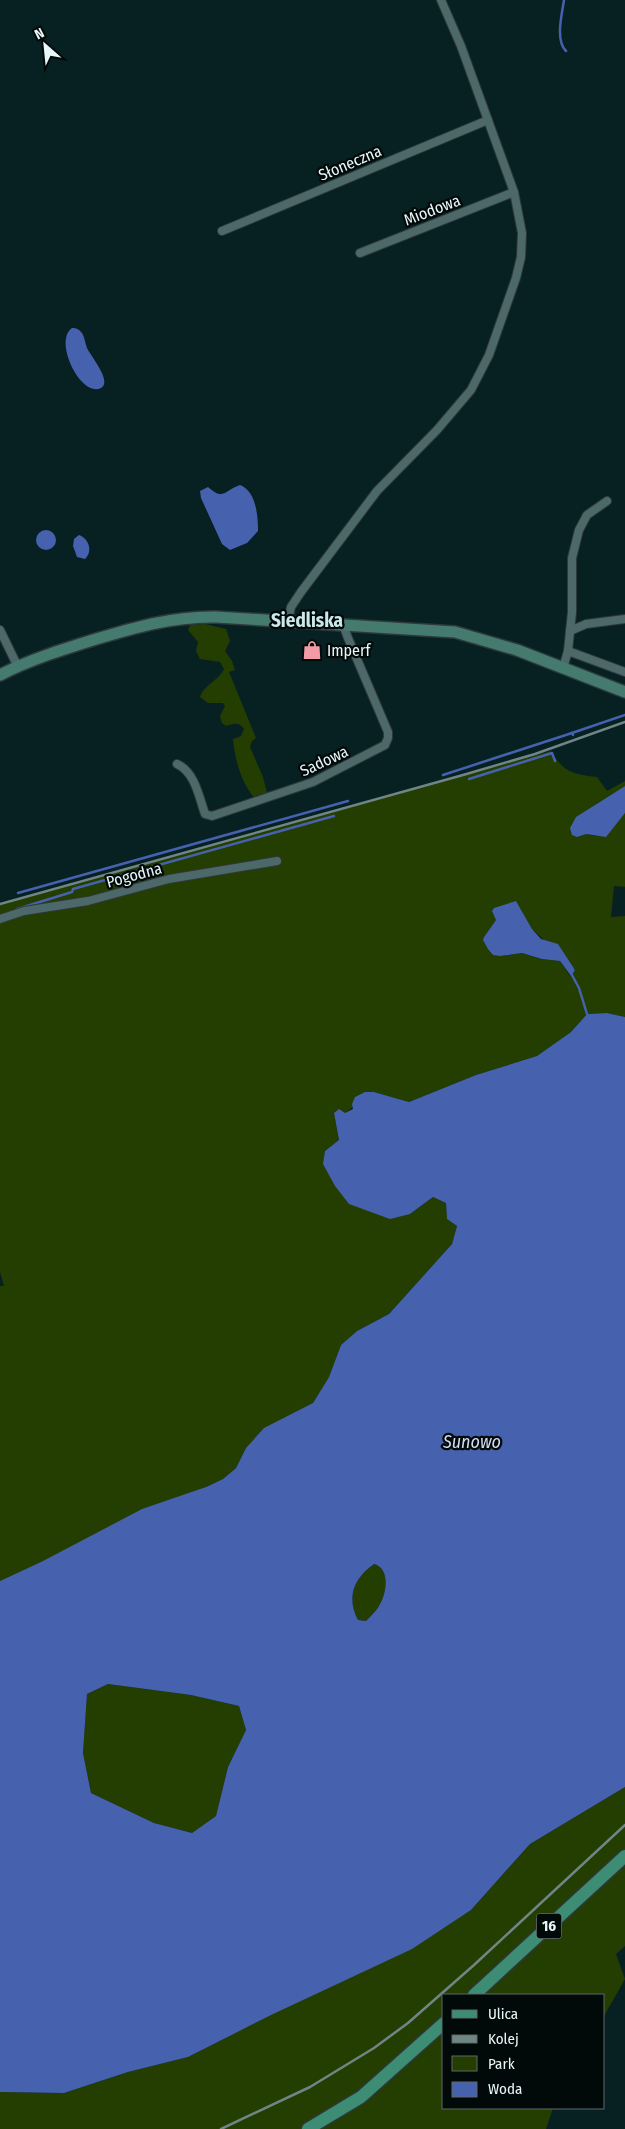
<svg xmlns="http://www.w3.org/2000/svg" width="625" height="2129" viewBox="0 0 625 2129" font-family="'Fira Sans Condensed',sans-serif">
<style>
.green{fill:#243d00;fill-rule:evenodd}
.water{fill:#4661ae;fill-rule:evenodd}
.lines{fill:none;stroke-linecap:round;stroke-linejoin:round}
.stream{stroke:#4661ae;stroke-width:2.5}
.minor-casing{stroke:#2e393b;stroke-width:10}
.secondary-casing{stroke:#2e393b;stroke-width:14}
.primary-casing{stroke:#2e393b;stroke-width:15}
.minor{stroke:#4d6869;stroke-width:8}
.secondary{stroke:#457a6e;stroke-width:11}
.primary{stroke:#3c8d74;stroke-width:12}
.rail{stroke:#708586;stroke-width:2.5}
.labels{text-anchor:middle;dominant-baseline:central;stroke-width:4.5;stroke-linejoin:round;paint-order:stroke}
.shield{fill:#020909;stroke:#a3b0b0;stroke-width:1}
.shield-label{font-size:15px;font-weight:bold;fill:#e8f7f8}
.street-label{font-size:16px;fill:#e8f7f8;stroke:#020909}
.poi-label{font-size:16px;fill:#e8f7f8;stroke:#020909;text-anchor:start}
.water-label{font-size:18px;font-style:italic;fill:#d3dcf2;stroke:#020909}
.quarter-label{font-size:19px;font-weight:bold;fill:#cbe9ea;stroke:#020909}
</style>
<rect width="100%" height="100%" fill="#072122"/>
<g class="green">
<path d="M190 625 205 624 226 629 230 641 225 651 232 661 235 670 229 672 256 738 252 741 250 747 263 777 267 793 266 802 261 804C243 790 235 762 233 739L241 736 244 729C239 722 235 723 226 726L222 723 220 716 225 706 223 703H208L200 697C203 686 219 680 224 669L220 662 200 659 196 651 198 642 188 630Z"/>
<path d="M551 751C564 773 573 774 597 777L607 791 625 781V786L593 806 586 834C610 841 612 825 625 813V887L614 886 611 917 625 916V1017L607 1013 587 1014 571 1032 537 1056 476 1075 409 1102 374 1092 345 1113H334L339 1141 325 1151 410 1214 433 1197 446 1203 447 1219 457 1226 452 1244 389 1314 357 1331 341 1345 329 1377 313 1403 246 1448 236 1468 223 1479 0 1581V1286H4L0 1272V905ZM516 902 532 929 575 969 572 975 570 976 560 961 542 959 522 953 500 956 484 937 496 920V917Z"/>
<path d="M374 1564C392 1569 386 1597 377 1609 374 1613 370 1617 366 1621L358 1620C346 1597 354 1578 374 1564Z"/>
<path d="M108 1684 191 1695 239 1706 246 1730 228 1767 216 1816 192 1833 154 1823 91 1793 83 1753 87 1694Z"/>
<path d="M625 1787V1849L554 1915 625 1863V1946L616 1954 625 1979 604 2016V1995H444V2108H553L546 2129H0V2092L64 2093 128 2072 188 2057 471 1910 530 1844Z"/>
</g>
<g class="water">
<path d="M72 328C76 328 79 329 82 333 85 338 85 343 87 348 90 355 113 382 101 388 81 398 53 341 72 328Z"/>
<path d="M240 485C256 491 258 515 258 531L247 543 230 550 222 544 201 498 200 491 208 487C224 501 223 491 240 485Z"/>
<circle cx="46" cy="540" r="10"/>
<path d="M79 535C89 539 93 551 85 559L77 557 73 546 74 539Z"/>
<path d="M625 786V813L606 837 586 834 577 837 572 835 570 828 576 817Z"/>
<path d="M516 901 532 929 541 939 558 944 575 970 572 975 571 976 560 961 542 959 522 953 500 956 493 955 488 949 483 940 484 937 496 920 492 911 494 908Z"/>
<path d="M607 1013 625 1017V1787L530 1844 471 1910 412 1949 271 2015 188 2057 128 2072 64 2093 0 2092V1581L43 1561 142 1509 206 1487 223 1479 236 1468 246 1448 264 1428 313 1403 329 1377 341 1345 357 1331 389 1314 452 1244 457 1226 447 1219 446 1203 433 1197 410 1214 390 1219 349 1204 335 1186 323 1164 325 1151 339 1140 334 1113 339 1109 345 1113 353 1109 352 1104 355 1097 365 1092H374L409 1102 476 1075 537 1056 571 1032 587 1014ZM374 1564C392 1569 386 1597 377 1609 374 1613 370 1617 366 1621L358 1620C346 1597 354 1578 374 1564ZM108 1684 191 1695 239 1706 246 1730 228 1767 216 1816 192 1833 154 1823 91 1793 83 1753 87 1694Z"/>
</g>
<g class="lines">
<g class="stream">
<path d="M564 0C562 14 555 40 566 51"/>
<path d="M573 735 572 733 625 715"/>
<path d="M443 775 572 733"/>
<path d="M469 779 552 753 555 761"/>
<path d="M18 893 348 801"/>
<path d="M17 909 72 892 73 889 334 816"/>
<path d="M572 975 579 988 587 1014"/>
</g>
<g class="minor-casing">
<g id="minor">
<path d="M222 231 488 120"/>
<path d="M360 253 514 192"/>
<path d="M288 621 291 607 301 592 377 491 437 430 471 390 489 355 516 278 521 257 522 233 514 192 461 46 441 0"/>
<path d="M0 630 18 667"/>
<path d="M570 631 586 624 625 619"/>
<path d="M568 651 572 612V558L579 530 587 515 607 501"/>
<path d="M563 668 568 651 625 672"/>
<path d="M177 764C195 772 199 797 205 814L212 816 313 782 385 745 388 738V732L348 638 345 630 347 624"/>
<path d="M0 919 24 911 88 901 169 879 277 861"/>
</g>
</g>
<g class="secondary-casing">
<path id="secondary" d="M0 675C29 660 61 650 93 640 133 628 173 616 216 617L455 632 517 650 625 692"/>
</g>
<g class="primary-casing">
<g id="primary">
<path d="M474 1995 625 1856"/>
<path d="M308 2129 361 2097 444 2023"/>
</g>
</g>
<use href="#minor" class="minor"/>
<use href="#secondary" class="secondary"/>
<use href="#primary" class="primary"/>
<g class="rail">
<path d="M0 904 463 775 535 754 625 722"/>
<path d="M221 2129 310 2087 374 2048 408 2023 474 1965 625 1825"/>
</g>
</g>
<defs>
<g id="shop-bare" transform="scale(1.5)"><path d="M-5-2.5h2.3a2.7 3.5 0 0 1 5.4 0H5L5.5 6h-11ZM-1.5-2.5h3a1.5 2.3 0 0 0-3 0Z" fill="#f39aa7" stroke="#020909" stroke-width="2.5" paint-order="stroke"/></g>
</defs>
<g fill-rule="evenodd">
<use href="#shop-bare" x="312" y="650"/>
</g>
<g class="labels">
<rect class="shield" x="536.5" y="1913.5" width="25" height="25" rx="4"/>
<g class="shield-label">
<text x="549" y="1926">16</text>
</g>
<g class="street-label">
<text transform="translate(350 163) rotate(-23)">Słoneczna</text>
<text transform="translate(432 210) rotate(-21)">Miodowa</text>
<text transform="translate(324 761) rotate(-25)">Sadowa</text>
<text transform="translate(134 875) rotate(-15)">Pogodna</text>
</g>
<g class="poi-label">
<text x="327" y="650">Imperf</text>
</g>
<g class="water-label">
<text x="472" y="1442">Sunowo</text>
</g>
<g class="quarter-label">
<text x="307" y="620">Siedliska</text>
</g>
</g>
<rect x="442" y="1994" width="162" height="115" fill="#020909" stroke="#5e6869"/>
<rect x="452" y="2010" width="25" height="8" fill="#3c8d74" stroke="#5e6869"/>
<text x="488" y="2019" font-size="15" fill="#e8f7f8">Ulica</text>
<rect x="452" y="2035" width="25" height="8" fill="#708586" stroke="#5e6869"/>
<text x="488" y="2044" font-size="15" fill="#e8f7f8">Kolej</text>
<rect x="452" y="2056" width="25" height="15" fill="#243d00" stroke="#5e6869"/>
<text x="488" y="2069" font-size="15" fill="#e8f7f8">Park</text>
<rect x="452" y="2082" width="25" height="15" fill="#4661ae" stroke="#5e6869"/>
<text x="488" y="2094" font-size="15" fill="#e8f7f8">Woda</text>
<g transform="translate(45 45) rotate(333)" stroke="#020909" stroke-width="4" paint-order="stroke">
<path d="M0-4L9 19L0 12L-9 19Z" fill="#e8f7f8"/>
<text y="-8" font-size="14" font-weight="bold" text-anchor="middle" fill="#e8f7f8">N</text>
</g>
</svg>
